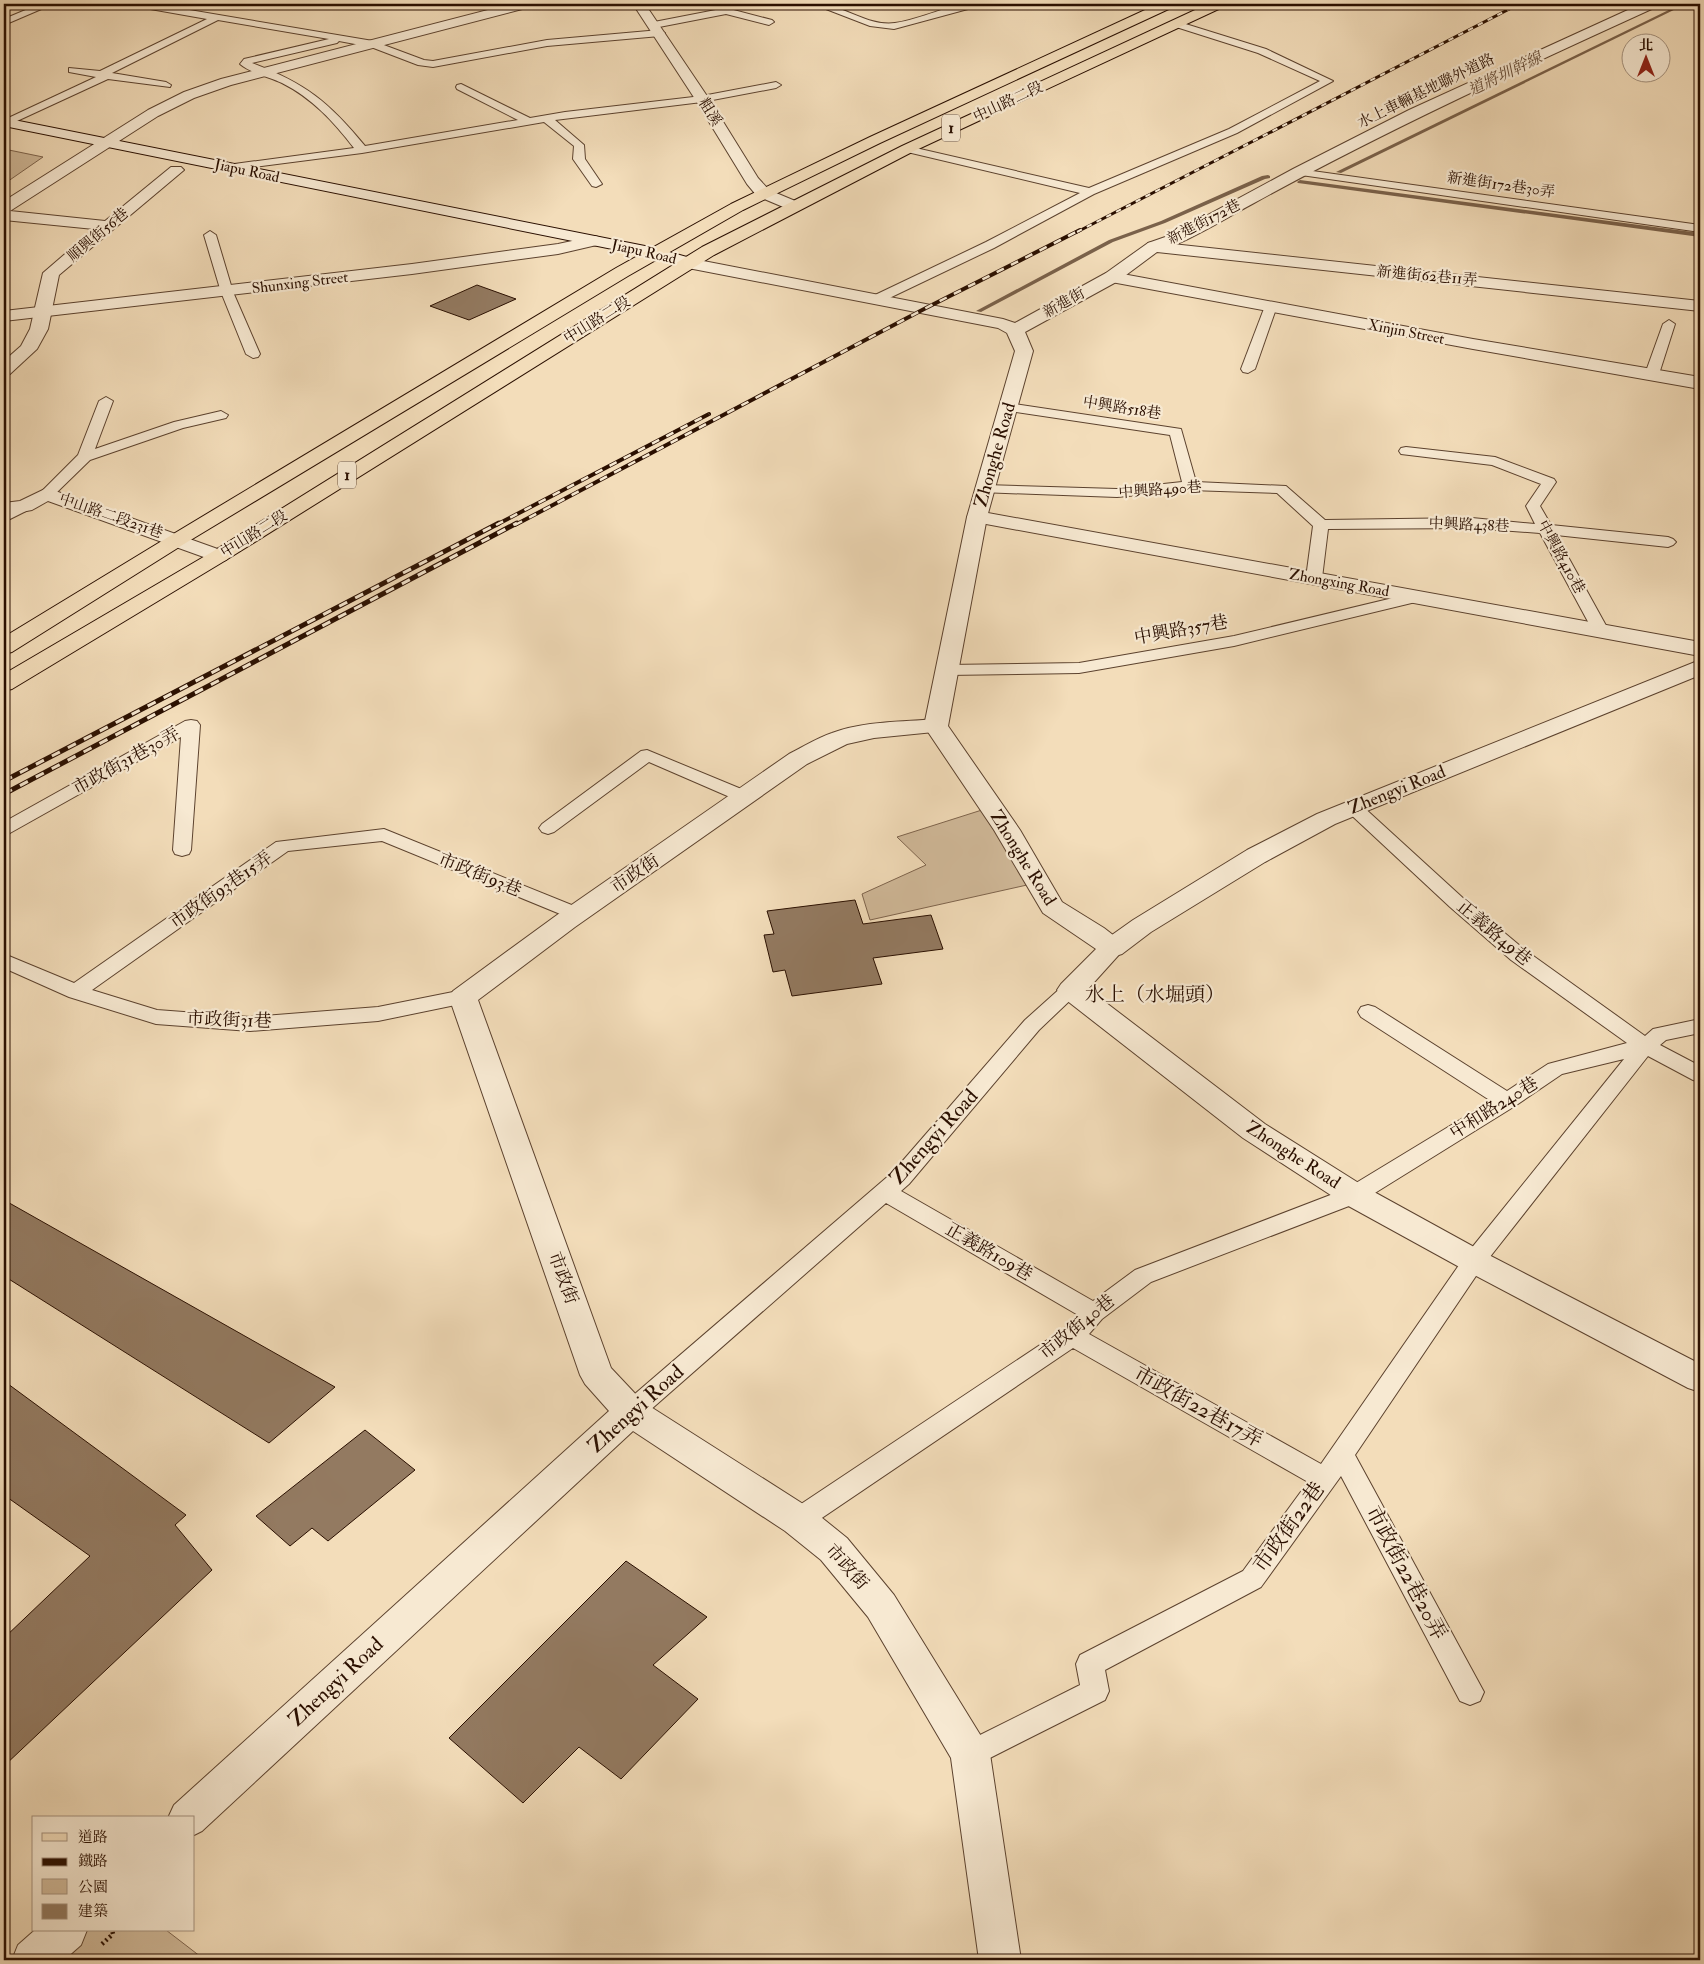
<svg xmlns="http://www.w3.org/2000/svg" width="1704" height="1964" viewBox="0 0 1704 1964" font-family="'IM FELL Double Pica','Noto Serif TC',serif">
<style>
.green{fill:#d1ba9a;stroke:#7e644d}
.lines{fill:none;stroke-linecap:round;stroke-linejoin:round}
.stream{fill:#7a614a;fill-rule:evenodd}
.building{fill:#937a61;stroke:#2a0f00}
.service-casing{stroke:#5c422e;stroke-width:2}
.minor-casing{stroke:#5c422e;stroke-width:2}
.tertiary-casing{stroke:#5c422e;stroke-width:2}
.secondary-casing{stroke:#2a0f00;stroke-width:2}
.primary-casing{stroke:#2a0f00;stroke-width:2}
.path{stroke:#2a0f00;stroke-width:4.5;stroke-dasharray:2 3;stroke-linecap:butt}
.service{fill:#f7e9d2;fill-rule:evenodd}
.minor{fill:#f7e9d2;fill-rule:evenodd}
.tertiary{fill:#f7e9d2;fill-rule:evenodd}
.secondary{fill:#f7e9d2;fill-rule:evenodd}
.primary{fill:#f3ddba;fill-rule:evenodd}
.rail-far2-casing{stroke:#2a0f00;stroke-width:3}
.rail-far1-casing{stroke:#2a0f00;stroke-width:4}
.rail-casing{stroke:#2a0f00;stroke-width:5}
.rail-far2{stroke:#f7e9d2;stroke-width:2;stroke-dasharray:5.5;stroke-linecap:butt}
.rail-far1{stroke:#f7e9d2;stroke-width:2.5;stroke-dasharray:8;stroke-linecap:butt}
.rail{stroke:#f7e9d2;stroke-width:3;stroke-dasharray:9;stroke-linecap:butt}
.labels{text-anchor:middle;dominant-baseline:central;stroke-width:4.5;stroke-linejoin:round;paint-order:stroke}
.far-street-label{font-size:15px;fill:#2a0f00;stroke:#f7e9d2}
.far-water-label{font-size:16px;font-style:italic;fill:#664c37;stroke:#f7e9d2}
.shield{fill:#f7e9d2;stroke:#68503f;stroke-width:1}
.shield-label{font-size:16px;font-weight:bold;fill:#2a0f00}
.street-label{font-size:18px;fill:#2a0f00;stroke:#f7e9d2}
.quarter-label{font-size:20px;fill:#2a0f00;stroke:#f7e9d2}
.near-street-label{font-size:21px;fill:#2a0f00;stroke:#f7e9d2}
</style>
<rect width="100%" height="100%" fill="#f3ddba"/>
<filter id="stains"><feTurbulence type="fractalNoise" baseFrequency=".004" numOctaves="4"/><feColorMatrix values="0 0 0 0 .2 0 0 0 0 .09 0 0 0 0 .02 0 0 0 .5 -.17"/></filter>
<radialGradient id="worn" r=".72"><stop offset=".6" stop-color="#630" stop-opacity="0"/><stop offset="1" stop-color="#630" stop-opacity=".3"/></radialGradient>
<g class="green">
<path d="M4 149 43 157 4 184Z"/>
<path d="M985 809 1027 885 870 920 862 894 926 865 897 837Z"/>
<path d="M82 1930H166L205 1960H49Z"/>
</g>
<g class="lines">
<g class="stream">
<path d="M1681 4H1686L1341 173 1336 172Z"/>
<path d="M1268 175 1270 176V178L1265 179 1165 223 1113 242 981 312 976 311 1109 240 1161 221 1262 176Z"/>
<path d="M1300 180 1700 233V237L1298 183 1297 182Z"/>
</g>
</g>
<g class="building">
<path d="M477 285 516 299 469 320 430 306Z"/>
<path d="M855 900 863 924 931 915 943 949 873 958 882 984 792 996 785 970 773 972 764 935 774 934 767 911Z"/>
<path d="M4 1200 335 1387 269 1443 4 1276Z"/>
<path d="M4 1381 186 1515 175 1525 212 1570 4 1766V1638L90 1556 4 1495Z"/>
<path d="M365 1430 415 1470 328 1541 312 1528 290 1546 256 1516Z"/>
<path d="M626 1561 707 1617 653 1665 698 1699 621 1779 579 1747 523 1803 449 1738Z"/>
</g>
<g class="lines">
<g class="service-casing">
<g id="service">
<path d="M40 4H53L4 25V19Z"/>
<path d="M134 4H154L373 41 424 60 433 61 547 40 660 30 665 33 660 36 547 46 433 67 418 65 371 47 339 41 337 43 252 63C305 83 329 102 365 146L518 120 457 89 456 87 457 85 461 84 530 118 565 112 702 96 776 82 781 85 776 88 702 102 555 120 584 145 585 159 602 184 596 187 592 186 573 159 574 146 544 122 362 153 231 170 225 167 227 165 354 148C334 122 312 98 282 83 270 77 250 73 240 64L244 59 329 39 218 20 112 73 166 82 171 85 170 87 108 79 4 127V120L96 77 69 72V68L100 71 207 19 139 7Z"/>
<path d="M813 4C841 2 866 27 895 23 924 19 951 2 981 4L979 6 894 29 870 26Z"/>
<path d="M1137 4H1152L1163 8 1158 11Z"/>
<path d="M726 8 772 20 774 22 769 25 726 14 654 28 649 25 654 22Z"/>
<path d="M1176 21 1266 49 1333 81 1237 133 1094 194 994 248 881 302H873L871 299 873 296 986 242 1080 193 903 151 902 149 903 147 907 146 1089 188 1229 129 1320 81 1258 53 1173 26V22Z"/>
<path d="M1298 169 1700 225V232L1294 174 1292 172Z"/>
<path d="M210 231 216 235 233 292 260 354 258 357 253 358 246 354 221 292 204 235Z"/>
<path d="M1271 302 1277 306 1255 369 1248 373 1243 372 1241 369 1265 306Z"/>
<path d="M1669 320 1675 324 1659 374 1652 378 1647 377 1645 374 1663 324Z"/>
<path d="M106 397 113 401 95 449 174 422 221 411 228 415 226 418 183 428 90 460 52 497H42L40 494 42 491 78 455 99 401Z"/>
<path d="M1008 403 1181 429 1196 482 1286 486 1325 520 1472 518 1535 524 1526 506 1541 484 1492 465 1401 454 1399 451 1401 448 1406 447 1495 457 1554 479 1556 482 1540 506 1551 525 1668 537 1673 539 1676 542 1673 545 1668 547 1556 535 1609 631 1607 634H1595L1593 631 1540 533 1472 528 1328 529 1322 578 1320 581H1308L1306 578 1313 526 1277 493 1190 490 1117 497 980 492 978 489 980 486 985 485 1117 489 1182 482 1170 435 1003 410 1001 407 1003 404Z"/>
<path d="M25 502 30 503 32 506 30 509 4 522V512Z"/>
<path d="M1418 592 1424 594 1426 597 1424 600 1234 646 1079 673 947 675 941 674 939 670 941 666 947 665 1079 663 1234 636Z"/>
<path d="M191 720 197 721 200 725 191 850 189 854 182 856 175 854 173 850 181 737 10 833 4 834V822L185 721Z"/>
<path d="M647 750 751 793 754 797 751 801 745 802 739 801 649 762 554 832 548 834 542 832 539 828 542 824 641 751Z"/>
<path d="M1354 803 1360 804 1464 899 1525 950 1645 1036 1653 1029 1700 1019V1033L1666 1040 1660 1045 1700 1066V1082L1693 1080 1648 1056 1482 1267 1355 1455 1484 1692 1480 1701 1470 1705 1460 1701 1341 1476 1261 1587 1105 1670 1109 1691 1105 1700 980 1763 970 1767 960 1763 956 1754 960 1745 1080 1685 1076 1664 1080 1655 1243 1571 1308 1482 1073 1348 807 1528 798 1531 789 1528 785 1520 789 1512 1064 1329 1078 1315 886 1203 640 1419 631 1422 622 1419 619 1412 622 1405 893 1172 1025 1020 1064 985 1071 983 1078 985 1081 990 1039 1030 909 1184 901 1191 1093 1301 1135 1270 1346 1189 1491 1101 1361 1017 1358 1012 1361 1007 1368 1005 1375 1007 1507 1091 1548 1064 1627 1043 1511 960 1450 907 1348 812 1345 808 1348 804ZM1624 1059 1466 1255 1321 1464 1089 1334 1102 1319 1151 1282 1362 1201 1515 1106 1562 1074Z"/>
<path d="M384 829 584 910 587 914 584 918 577 920 570 918 382 841 288 851 92 990 157 1010 250 1017 378 1007 463 990 470 992 473 997 470 1002 378 1021 250 1031 156 1024 69 997 4 968V954L74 983 276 842Z"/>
</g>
</g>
<g class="minor-casing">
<g id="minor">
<path d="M511 4H531L530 7 231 85 194 98 158 116 10 211 105 221 171 167H181L184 170 59 275 48 329 37 349 10 374 4 375V361L21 346 30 329 43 273 94 229 4 220V201L148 110 184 92 221 79Z"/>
<path d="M633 4H645L709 99 758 178 769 190 800 203 802 206 800 209H788L757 196 747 184 695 99Z"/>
<path d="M1641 4H1657L1656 7C1520 69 1385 131 1254 203 1233 214 1168 255 1148 251L1146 247 1148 243 1171 235 1293 169 1409 110Z"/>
<path d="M1112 272 1473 339 1700 377V389L1473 349 1106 281 1104 277 1106 273Z"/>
<path d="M47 488 226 552 230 556 226 560 219 562 212 560 48 501 32 510 4 515V503L20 501Z"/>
<path d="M977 511 1700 642V656L970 521 967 517 970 513Z"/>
<path d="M1700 660V675L1335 824 1265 862 1151 932 1122 954 1112 957 1102 954 1099 948 1102 942 1133 920 1247 850 1317 814Z"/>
<path d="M936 719 944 721 948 726 944 731 874 738 847 744 807 764 575 927 478 1000 611 1368 643 1402 811 1509 847 1538 894 1595 984 1741 990 1754 1021 1960H979L951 1758 868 1617 821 1560 785 1531 633 1431 202 1831 194 1835V1818H168L174 1805 609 1411 585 1384 580 1375 449 997 453 991 557 915 789 754C803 747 817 738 832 733 864 721 902 722 936 719Z"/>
<path d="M35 1930H87L81 1945 64 1960H12L18 1945Z"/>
</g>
</g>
<g class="tertiary-casing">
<g id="tertiary">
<path d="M595 236 601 238 603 241 601 244 558 254 412 274 4 321V311L412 264 558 244Z"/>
<path d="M1154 242 1700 301V311L1157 252 1118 281 1025 332 1033 351 987 517 948 726 1020 830 1062 902 1104 928 1122 942 1125 948 1088 989 1265 1124 1365 1187 1485 1253 1700 1364V1392L1688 1388 1463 1269 1343 1203 1243 1138 1061 996 1057 990 1061 984 1096 949 1043 913 994 830 924 726 967 517 1015 351 1007 333 998 328 688 268 682 267 680 263 682 259 688 258 1003 319 1015 323 1106 273 1148 243Z"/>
</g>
</g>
<g class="secondary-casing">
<path id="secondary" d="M4 118 655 248 694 259 696 263 694 267 688 268 652 257 4 126Z"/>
</g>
<g class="primary-casing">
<g id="primary">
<path d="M1158 4H1174L1173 7 880 143 743 210 628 276 184 544 12 652 4 654V637L170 536 616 268 731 204 870 137Z"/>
<path d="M1208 4H1224L1223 7 912 152 714 255 226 560 12 689 4 691V674L212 552 702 247 902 146Z"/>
</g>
</g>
<path class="path" d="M102 1944 113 1934 112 1930"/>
<use href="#service" class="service"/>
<use href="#minor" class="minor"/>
<use href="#tertiary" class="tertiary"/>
<use href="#secondary" class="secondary"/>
<use href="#primary" class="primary"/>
<g class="rail-far2-casing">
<path id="rail-far2" d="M1077 232 1519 4"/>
</g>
<g class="rail-far1-casing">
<g id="rail-far1">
<path d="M496 525 709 414"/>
<path d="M515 525 926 308 1080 230"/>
</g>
</g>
<g class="rail-casing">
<g id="rail">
<path d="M4 781 499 523"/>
<path d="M4 794 517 523"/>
</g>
</g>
<use href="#rail-far2" class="rail-far2"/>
<use href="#rail-far1" class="rail-far1"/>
<use href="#rail" class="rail"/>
</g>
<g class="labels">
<g class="far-street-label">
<text transform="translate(1426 91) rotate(-26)">水上車輛基地聯外道路</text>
<text transform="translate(1008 102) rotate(-25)">中山路二段</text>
<text transform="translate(710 112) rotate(58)">粗溪</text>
<text transform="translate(247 171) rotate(12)">Jiapu Road</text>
<text transform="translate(1501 185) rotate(8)">新進街172巷30弄</text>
<text transform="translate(1204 222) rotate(-27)">新進街172巷</text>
<text transform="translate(98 235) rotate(-40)">順興街56巷</text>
<text transform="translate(644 252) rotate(13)">Jiapu Road</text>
<text transform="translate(1427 276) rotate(5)">新進街62巷11弄</text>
<text transform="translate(300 283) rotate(-7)">Shunxing Street</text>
<text transform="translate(1064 303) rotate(-29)">新進街</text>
<text transform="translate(597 320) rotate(-32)">中山路二段</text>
<text transform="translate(1406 332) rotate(11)">Xinjin Street</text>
<text transform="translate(1122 408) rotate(9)">中興路518巷</text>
<text transform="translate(1160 490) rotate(-4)">中興路490巷</text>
<text transform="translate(111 516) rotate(19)">中山路二段231巷</text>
<text transform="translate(1469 525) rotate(2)">中興路438巷</text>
<text transform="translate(254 534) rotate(-32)">中山路二段</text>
<text transform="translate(1561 557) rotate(61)">中興路410巷</text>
<text transform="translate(1339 583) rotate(10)">Zhongxing Road</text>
</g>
<g class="far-water-label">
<text transform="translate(1505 74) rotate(-26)">道將圳幹線</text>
</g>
<g class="shield">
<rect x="942" y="114.5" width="18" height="27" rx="4"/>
<rect x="338" y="461.5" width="18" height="27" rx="4"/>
</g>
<g class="shield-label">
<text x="951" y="128">1</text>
<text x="347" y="475">1</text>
</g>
<g class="street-label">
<text transform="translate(995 455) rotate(-74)">Zhonghe Road</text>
<text transform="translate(1181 630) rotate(-10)">中興路357巷</text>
<text transform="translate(126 761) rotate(-29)">市政街31巷30弄</text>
<text transform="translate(1397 790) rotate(-22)">Zhengyi Road</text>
<text transform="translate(1023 858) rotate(58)">Zhonghe Road</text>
<text transform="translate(635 874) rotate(-34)">市政街</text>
<text transform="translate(480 875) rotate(22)">市政街93巷</text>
<text transform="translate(221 890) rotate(-35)">市政街93巷15弄</text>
<text transform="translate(1494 933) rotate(40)">正義路49巷</text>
<text transform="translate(229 1020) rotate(2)">市政街31巷</text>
<text transform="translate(1494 1108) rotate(-32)">中和路240巷</text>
<text transform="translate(1293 1155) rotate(33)">Zhonghe Road</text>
<text transform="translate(989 1252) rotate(30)">正義路109巷</text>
<text transform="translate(563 1278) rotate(70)">市政街</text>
<text transform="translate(1077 1327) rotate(-39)">市政街40巷</text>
<text transform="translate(847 1567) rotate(48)">市政街</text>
</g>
<g class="quarter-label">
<text x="1155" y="994">水上（水堀頭）</text>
</g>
<g class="near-street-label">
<text transform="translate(934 1137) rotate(-48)">Zhengyi Road</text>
<text transform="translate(1198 1407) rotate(29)">市政街22巷17弄</text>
<text transform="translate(636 1409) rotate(-42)">Zhengyi Road</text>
<text transform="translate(1289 1527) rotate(-54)">市政街22巷</text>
<text transform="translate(1406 1573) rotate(62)">市政街22巷20弄</text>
<text transform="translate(336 1682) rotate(-43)">Zhengyi Road</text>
</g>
</g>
<rect width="1704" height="1964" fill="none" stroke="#f3ddba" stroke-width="20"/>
<rect x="5" y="5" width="1694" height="1954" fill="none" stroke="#2a0f00" stroke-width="2.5"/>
<rect x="10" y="10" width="1684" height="1944" fill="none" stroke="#2a0f00"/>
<rect x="32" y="1816" width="162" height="115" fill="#f7e9d2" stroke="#a5927e"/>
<rect x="42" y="1833" width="25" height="8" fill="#f3ddba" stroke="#a5927e"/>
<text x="78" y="1842" font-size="15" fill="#2a0f00">道路</text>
<rect x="42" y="1858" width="25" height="8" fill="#2a0f00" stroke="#a5927e"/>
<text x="78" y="1866" font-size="15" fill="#2a0f00">鐵路</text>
<rect x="42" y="1879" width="25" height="15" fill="#d1ba9a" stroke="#a5927e"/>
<text x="78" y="1892" font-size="15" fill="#2a0f00">公園</text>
<rect x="42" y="1904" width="25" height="15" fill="#937a61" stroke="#a5927e"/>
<text x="78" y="1916" font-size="15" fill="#2a0f00">建築</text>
<g transform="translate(1646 58)"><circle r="24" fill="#f7e9d2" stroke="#a5927e"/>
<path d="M0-4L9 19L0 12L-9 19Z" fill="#8f2418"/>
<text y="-8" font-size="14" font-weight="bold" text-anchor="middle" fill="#2a0f00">北</text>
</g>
<rect width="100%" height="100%" filter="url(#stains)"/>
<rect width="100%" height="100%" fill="url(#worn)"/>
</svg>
